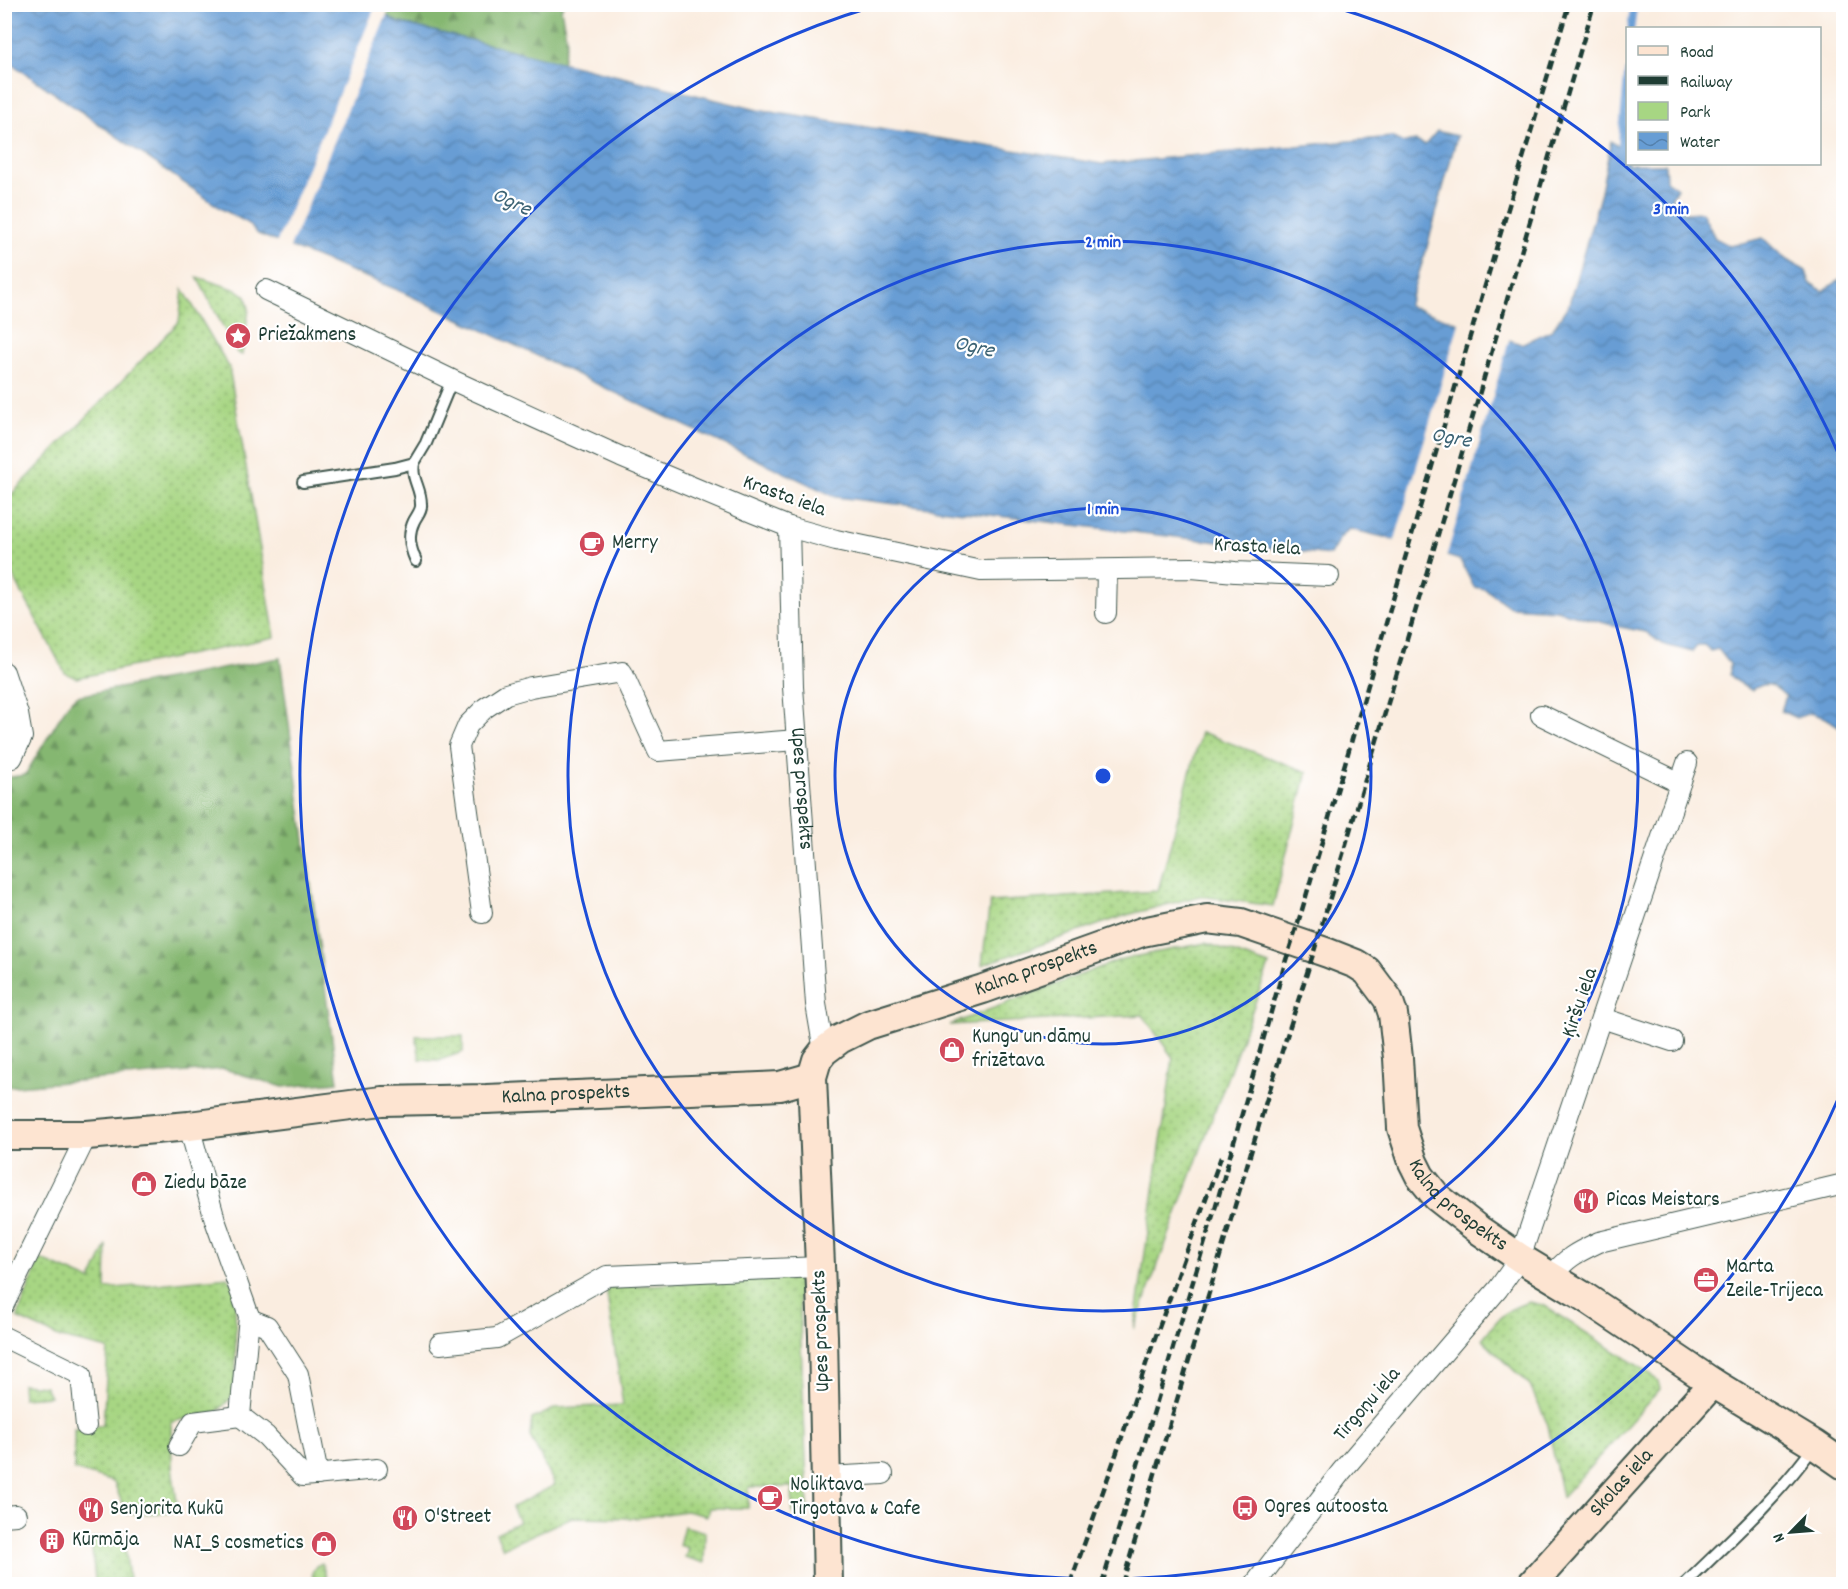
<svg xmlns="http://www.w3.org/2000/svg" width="1848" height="1589" viewBox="0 0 1848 1589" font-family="Dekko,sans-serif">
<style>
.green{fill:url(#green-dots);stroke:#638a5c;stroke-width:1.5}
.forest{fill:url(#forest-firs);stroke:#527a52;stroke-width:1.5}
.water{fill:url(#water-waves);stroke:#436d84;stroke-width:1.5}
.pier{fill:#faede0}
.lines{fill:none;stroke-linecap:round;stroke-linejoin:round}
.stream{stroke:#679dd4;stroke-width:7}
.lane-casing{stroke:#40574e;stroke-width:14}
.street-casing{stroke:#40574e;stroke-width:22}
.secondary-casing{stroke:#40574e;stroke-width:32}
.lane{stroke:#fff;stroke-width:10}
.street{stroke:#fff;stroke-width:20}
.secondary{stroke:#fde4d1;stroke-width:28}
.rail{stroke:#1f3d34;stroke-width:4.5;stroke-dasharray:9 4.5;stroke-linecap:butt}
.ring{fill:none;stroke:#1d4ed8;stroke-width:3}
.labels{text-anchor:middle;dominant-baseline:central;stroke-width:4.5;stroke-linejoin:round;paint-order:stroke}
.poi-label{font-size:21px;fill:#1f3d34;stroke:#fff;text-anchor:start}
.street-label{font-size:21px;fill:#1f3d34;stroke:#fff}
.water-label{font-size:22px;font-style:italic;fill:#3c6374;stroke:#fff}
.centre{fill:#1d4ed8;stroke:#fff;stroke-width:3}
.ring-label{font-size:18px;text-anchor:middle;font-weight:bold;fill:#1d4ed8;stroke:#fff;stroke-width:4.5;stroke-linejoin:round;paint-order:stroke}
</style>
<defs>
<pattern id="green-dots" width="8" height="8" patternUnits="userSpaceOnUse" patternTransform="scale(1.5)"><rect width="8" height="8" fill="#a7d683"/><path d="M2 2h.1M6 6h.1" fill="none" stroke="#87af6c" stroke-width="1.8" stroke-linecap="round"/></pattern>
<pattern id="forest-firs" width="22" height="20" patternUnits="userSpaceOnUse" patternTransform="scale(1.5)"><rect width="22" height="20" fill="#85b771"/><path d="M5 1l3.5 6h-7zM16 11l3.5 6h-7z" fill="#6c965e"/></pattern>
<pattern id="water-waves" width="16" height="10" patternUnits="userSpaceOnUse" patternTransform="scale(1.5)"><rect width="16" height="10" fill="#679dd4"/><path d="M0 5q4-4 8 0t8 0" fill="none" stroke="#5481ad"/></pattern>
</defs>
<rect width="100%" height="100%" fill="#fff"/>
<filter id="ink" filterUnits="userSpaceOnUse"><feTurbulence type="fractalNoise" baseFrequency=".0167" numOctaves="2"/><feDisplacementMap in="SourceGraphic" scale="12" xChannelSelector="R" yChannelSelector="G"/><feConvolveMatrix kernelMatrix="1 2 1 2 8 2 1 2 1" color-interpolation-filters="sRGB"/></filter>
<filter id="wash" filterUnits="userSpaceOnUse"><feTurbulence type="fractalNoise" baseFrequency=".008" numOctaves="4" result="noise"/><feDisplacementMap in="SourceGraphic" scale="24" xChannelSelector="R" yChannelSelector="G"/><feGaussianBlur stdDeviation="1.35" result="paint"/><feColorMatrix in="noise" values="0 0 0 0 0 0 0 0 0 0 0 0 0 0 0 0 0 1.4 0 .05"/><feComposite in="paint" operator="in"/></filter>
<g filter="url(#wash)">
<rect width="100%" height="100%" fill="#faede0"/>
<g class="green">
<path d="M197 277 237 290 246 296 249 309 242 355 237 353Z"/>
<path d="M183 289 229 367 275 637 76 678 65 673 5 561V509L8 498 179 322Z"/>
<path d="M1201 732 1307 772 1273 906 1200 896 1127 915 982 965 990 902 1158 891Z"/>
<path d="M1206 943 1269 965 1134 1329 1173 1058 1143 1015 949 1025 1122 959Z"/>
<path d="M416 1036H463V1052L440 1060 420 1059Z"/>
<path d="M107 1245 106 1289 228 1277 235 1287 236 1393 217 1412 171 1422 172 1467 178 1509 168 1513 126 1514 114 1482 74 1470V1429L103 1425 108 1349 61 1338 17 1318 40 1259 91 1281Z"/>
<path d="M798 1275 808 1506 793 1514 792 1487H749L748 1508H709L707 1516 686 1511 637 1518 572 1517 503 1548 496 1533 519 1522 512 1507 555 1485 530 1436 532 1419 556 1408 623 1405 606 1288Z"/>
<path d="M1530 1302 1544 1306 1651 1374 1658 1382 1660 1389 1562 1498 1548 1425 1530 1386 1482 1339C1499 1319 1503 1309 1530 1302Z"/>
<path d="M22 1384 45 1386 50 1396 23 1398Z"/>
<path d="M684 1526 705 1532 704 1563 685 1557 688 1548 679 1545Z"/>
<path d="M122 1535 124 1537 129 1579 97 1582 95 1579 91 1539Z"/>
<path d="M322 1563 328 1584H314L312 1573 316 1566Z"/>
</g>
<g class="forest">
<path d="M371 5H564L561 9 567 41 562 63 397 22Z"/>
<path d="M280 658 338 1082 283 1087 224 1069 5 1087V778L25 775 68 704 77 696Z"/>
</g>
<path class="water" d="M5 5H371L397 22 758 110 1102 164 1392 137 1403 143 1416 141 1425 145 1437 131 1457 136 1426 251 1408 306 1521 344 1552 330 1569 304 1600 196 1611 141 1627 153 1628 164H1665L1666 180 1677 188 1671 198 1685 213 1702 212 1715 238 1730 246 1763 238 1783 257 1806 271 1810 283 1823 291 1841 279 1842 300 1844 305 1843 729 1826 718 1810 713 1796 718 1781 711 1786 696C1772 684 1768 680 1751 690L1741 685 1730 675V664L1718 649 1711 651 1704 645H1698L1692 652 1662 644 1646 632 1620 627 1556 610 1510 607 1485 589 1474 587 1460 560 1392 539 1350 529 1340 538 1330 555 836 497 398 290 258 234 246 222 222 209 5 59Z"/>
<g class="pier">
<path d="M376 5 388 12 289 250 276 244Z"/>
<path d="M1460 320 1510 337 1446 558 1394 543Z"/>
</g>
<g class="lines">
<g class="stream">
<path d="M1631 28 1634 4"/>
<path d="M1622 156 1621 148 1628 72"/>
</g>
</g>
</g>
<g filter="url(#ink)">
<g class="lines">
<g class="lane-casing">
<g id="lane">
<path d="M414 463C411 480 421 487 421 504 422 510 417 515 414 521 407 535 410 548 416 561"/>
<path d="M303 482 395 468 414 463 426 443 452 380"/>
<path d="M1685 1584C1730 1540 1778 1497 1815 1445"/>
</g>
</g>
<g class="street-casing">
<g id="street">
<path d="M266 290 452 380 621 457 754 513 789 527 836 540 981 571 1192 568 1235 572 1329 576"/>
<path id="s1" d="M789 527 793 687 802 810 816 1004 824 1051"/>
<path d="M1106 613 1107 570"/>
<path d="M4 672 18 714 22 737 12 758"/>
<path d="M1541 715 1680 783"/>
<path d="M482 913 459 746 468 725 485 708 506 694 531 687 622 672 658 751 797 740"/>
<path d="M1602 1018 1672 1041"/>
<path d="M189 1126 215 1220 249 1316 240 1416 266 1436 303 1476 377 1469"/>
<path d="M1551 1277C1567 1257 1576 1253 1599 1242L1844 1184"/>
<path d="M4 1304 87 1135"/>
<path d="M249 1316 252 1320 267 1326 298 1374 318 1475"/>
<path d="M4 1337 81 1375 86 1426"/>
<path d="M440 1344 497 1338 607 1276 819 1267"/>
<path d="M179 1446 193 1422 240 1416"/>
<path d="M826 1477 883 1474"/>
<path d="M4 1516 16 1515"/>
<path d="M1255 1584 1341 1472 1498 1289 1520 1258 1687 763"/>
</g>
</g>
<g class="secondary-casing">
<g id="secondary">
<path id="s2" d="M4 1135H87L189 1126 382 1101 486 1099 760 1087 780 1086 812 1077"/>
<path id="s3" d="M828 1584 823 1336 812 1077 817 1060 824 1051 840 1039 868 1025 983 989 1142 932 1207 919 1241 923 1328 953 1356 964 1367 971 1388 999 1393 1014 1398 1058 1402 1128 1413 1162 1420 1176 1437 1197 1479 1230 1520 1258 1583 1296 1713 1383 1815 1445 1844 1465"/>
<path id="s4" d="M1532 1584 1713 1383"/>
</g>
</g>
<use href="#lane" class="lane"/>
<use href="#street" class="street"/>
<use href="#secondary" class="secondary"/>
<g class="rail">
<path d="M1070 1584 1117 1452 1149 1355 1221 1157"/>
<path d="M1102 1584 1216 1205 1285 963 1302 910 1476 316 1569 4"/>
<path d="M1122 1584 1268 1095 1315 948 1416 609 1594 4"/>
</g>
</g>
</g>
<g class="ring">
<circle cx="1103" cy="776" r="268"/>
<circle cx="1103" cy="776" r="535"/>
<path d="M1842 1090A803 803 0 1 1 875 6M1331 6A803 803 0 0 1 1842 462"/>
</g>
<defs>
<g id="sight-disc" transform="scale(1.35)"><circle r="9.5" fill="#d1495b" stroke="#fff"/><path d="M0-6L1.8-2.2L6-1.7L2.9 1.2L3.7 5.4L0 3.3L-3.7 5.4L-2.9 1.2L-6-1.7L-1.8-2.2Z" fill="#fff"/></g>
<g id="cafe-disc" transform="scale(1.35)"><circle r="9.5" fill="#d1495b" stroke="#fff"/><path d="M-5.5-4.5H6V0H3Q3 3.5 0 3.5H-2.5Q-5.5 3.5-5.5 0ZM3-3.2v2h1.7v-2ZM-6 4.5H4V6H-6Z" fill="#fff"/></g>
<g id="shop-disc" transform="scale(1.35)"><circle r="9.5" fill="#d1495b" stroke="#fff"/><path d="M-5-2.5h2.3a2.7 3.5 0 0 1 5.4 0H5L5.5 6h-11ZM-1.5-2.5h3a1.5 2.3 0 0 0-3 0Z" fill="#fff"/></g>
<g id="restaurant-disc" transform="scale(1.35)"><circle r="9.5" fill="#d1495b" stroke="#fff"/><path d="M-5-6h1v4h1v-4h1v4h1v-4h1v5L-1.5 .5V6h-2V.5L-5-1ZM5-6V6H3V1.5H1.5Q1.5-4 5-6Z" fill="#fff"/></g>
<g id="office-disc" transform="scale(1.35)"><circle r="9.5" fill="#d1495b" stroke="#fff"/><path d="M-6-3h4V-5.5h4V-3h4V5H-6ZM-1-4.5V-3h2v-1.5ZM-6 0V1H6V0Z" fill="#fff"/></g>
<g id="bus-disc" transform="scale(1.35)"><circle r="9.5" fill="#d1495b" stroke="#fff"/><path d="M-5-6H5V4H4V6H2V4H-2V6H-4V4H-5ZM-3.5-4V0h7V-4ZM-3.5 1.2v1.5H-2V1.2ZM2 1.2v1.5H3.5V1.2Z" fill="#fff"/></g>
<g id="building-disc" transform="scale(1.35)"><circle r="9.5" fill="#d1495b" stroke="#fff"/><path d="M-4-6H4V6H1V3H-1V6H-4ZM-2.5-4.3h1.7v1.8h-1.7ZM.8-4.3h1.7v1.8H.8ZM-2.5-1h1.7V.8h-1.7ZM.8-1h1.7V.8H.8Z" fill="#fff"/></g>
</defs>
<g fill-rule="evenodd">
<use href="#sight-disc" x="238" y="336"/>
<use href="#cafe-disc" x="592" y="544"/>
<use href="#shop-disc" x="952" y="1050"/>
<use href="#shop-disc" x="144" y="1184"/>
<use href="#restaurant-disc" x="1586" y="1201"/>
<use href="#office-disc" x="1706" y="1280"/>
<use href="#cafe-disc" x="770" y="1498"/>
<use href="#bus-disc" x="1245" y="1508"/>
<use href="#restaurant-disc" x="91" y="1510"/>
<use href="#restaurant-disc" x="405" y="1518"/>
<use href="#building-disc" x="52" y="1541"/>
<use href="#shop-disc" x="324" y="1544"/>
</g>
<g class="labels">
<g class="poi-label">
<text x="258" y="336">Priežakmens</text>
<text x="612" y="544">Merry</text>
<text x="972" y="1038">Kungu un dāmu<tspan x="972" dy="24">frizētava</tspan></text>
<text x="164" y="1184">Ziedu bāze</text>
<text x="1606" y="1201">Picas Meistars</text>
<text x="1726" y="1268">Marta<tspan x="1726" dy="24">Zeile-Trijeca</tspan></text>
<text x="790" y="1486">Noliktava<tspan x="790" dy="24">Tirgotava &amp; Cafe</tspan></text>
<text x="1264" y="1508">Ogres autoosta</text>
<text x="110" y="1510">Senjorita Kukū</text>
<text x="424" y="1518">O'Street</text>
<text x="72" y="1541">Kūrmāja</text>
<text x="304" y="1544" text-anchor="end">NAI_S cosmetics</text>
</g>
<g class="street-label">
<text transform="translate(784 497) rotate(20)">Krasta iela</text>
<text transform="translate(1257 548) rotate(3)">Krasta iela</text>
<text stroke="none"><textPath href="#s1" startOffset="262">Upes prospekts</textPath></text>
<text stroke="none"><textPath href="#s3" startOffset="765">Kalna prospekts</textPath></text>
<text transform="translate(1581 1003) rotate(-71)">Ķiršu iela</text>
<text stroke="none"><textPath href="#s2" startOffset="564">Kalna prospekts</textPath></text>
<text stroke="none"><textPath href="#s3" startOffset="1377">Kalna prospekts</textPath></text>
<text transform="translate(822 1331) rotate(-92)">Upes prospekts</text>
<text transform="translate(1368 1405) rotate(-49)">Tirgoņu iela</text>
<text stroke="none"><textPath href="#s4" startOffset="135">Skolas iela</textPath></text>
</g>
<g class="water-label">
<text transform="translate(511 203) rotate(25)">Ogre</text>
<text transform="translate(974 348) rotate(13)">Ogre</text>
<text transform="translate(1451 439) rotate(10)">Ogre</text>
</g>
</g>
<circle cx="1103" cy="776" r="9" class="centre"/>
<g class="ring-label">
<text x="1671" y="214">3 min</text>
<text x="1103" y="247">2 min</text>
<text x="1103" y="514">1 min</text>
</g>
<rect width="1848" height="1589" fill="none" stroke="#fff" stroke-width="24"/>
<rect x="1626" y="27" width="195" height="138" fill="#ffffff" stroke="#a5b1ae" stroke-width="1.5"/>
<rect x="1638" y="46" width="30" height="9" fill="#fde4d1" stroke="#a5b1ae" stroke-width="1.5"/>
<text x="1680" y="57" font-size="18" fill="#1f3d34">Road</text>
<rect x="1638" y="76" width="30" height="9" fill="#1f3d34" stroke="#a5b1ae" stroke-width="1.5"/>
<text x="1680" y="87" font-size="18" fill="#1f3d34">Railway</text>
<rect x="1638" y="102" width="30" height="18" fill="#a7d683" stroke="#a5b1ae" stroke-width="1.5"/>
<text x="1680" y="117" font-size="18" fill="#1f3d34">Park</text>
<rect x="1638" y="132" width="30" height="18" fill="url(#water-waves)" stroke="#a5b1ae" stroke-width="1.5"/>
<text x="1680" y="147" font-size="18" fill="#1f3d34">Water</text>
<g transform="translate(1791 1532) rotate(245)" stroke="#ffffff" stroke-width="4.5" paint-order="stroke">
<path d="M0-4.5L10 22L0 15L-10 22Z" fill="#1f3d34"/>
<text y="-9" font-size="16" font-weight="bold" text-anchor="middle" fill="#1f3d34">N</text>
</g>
</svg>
